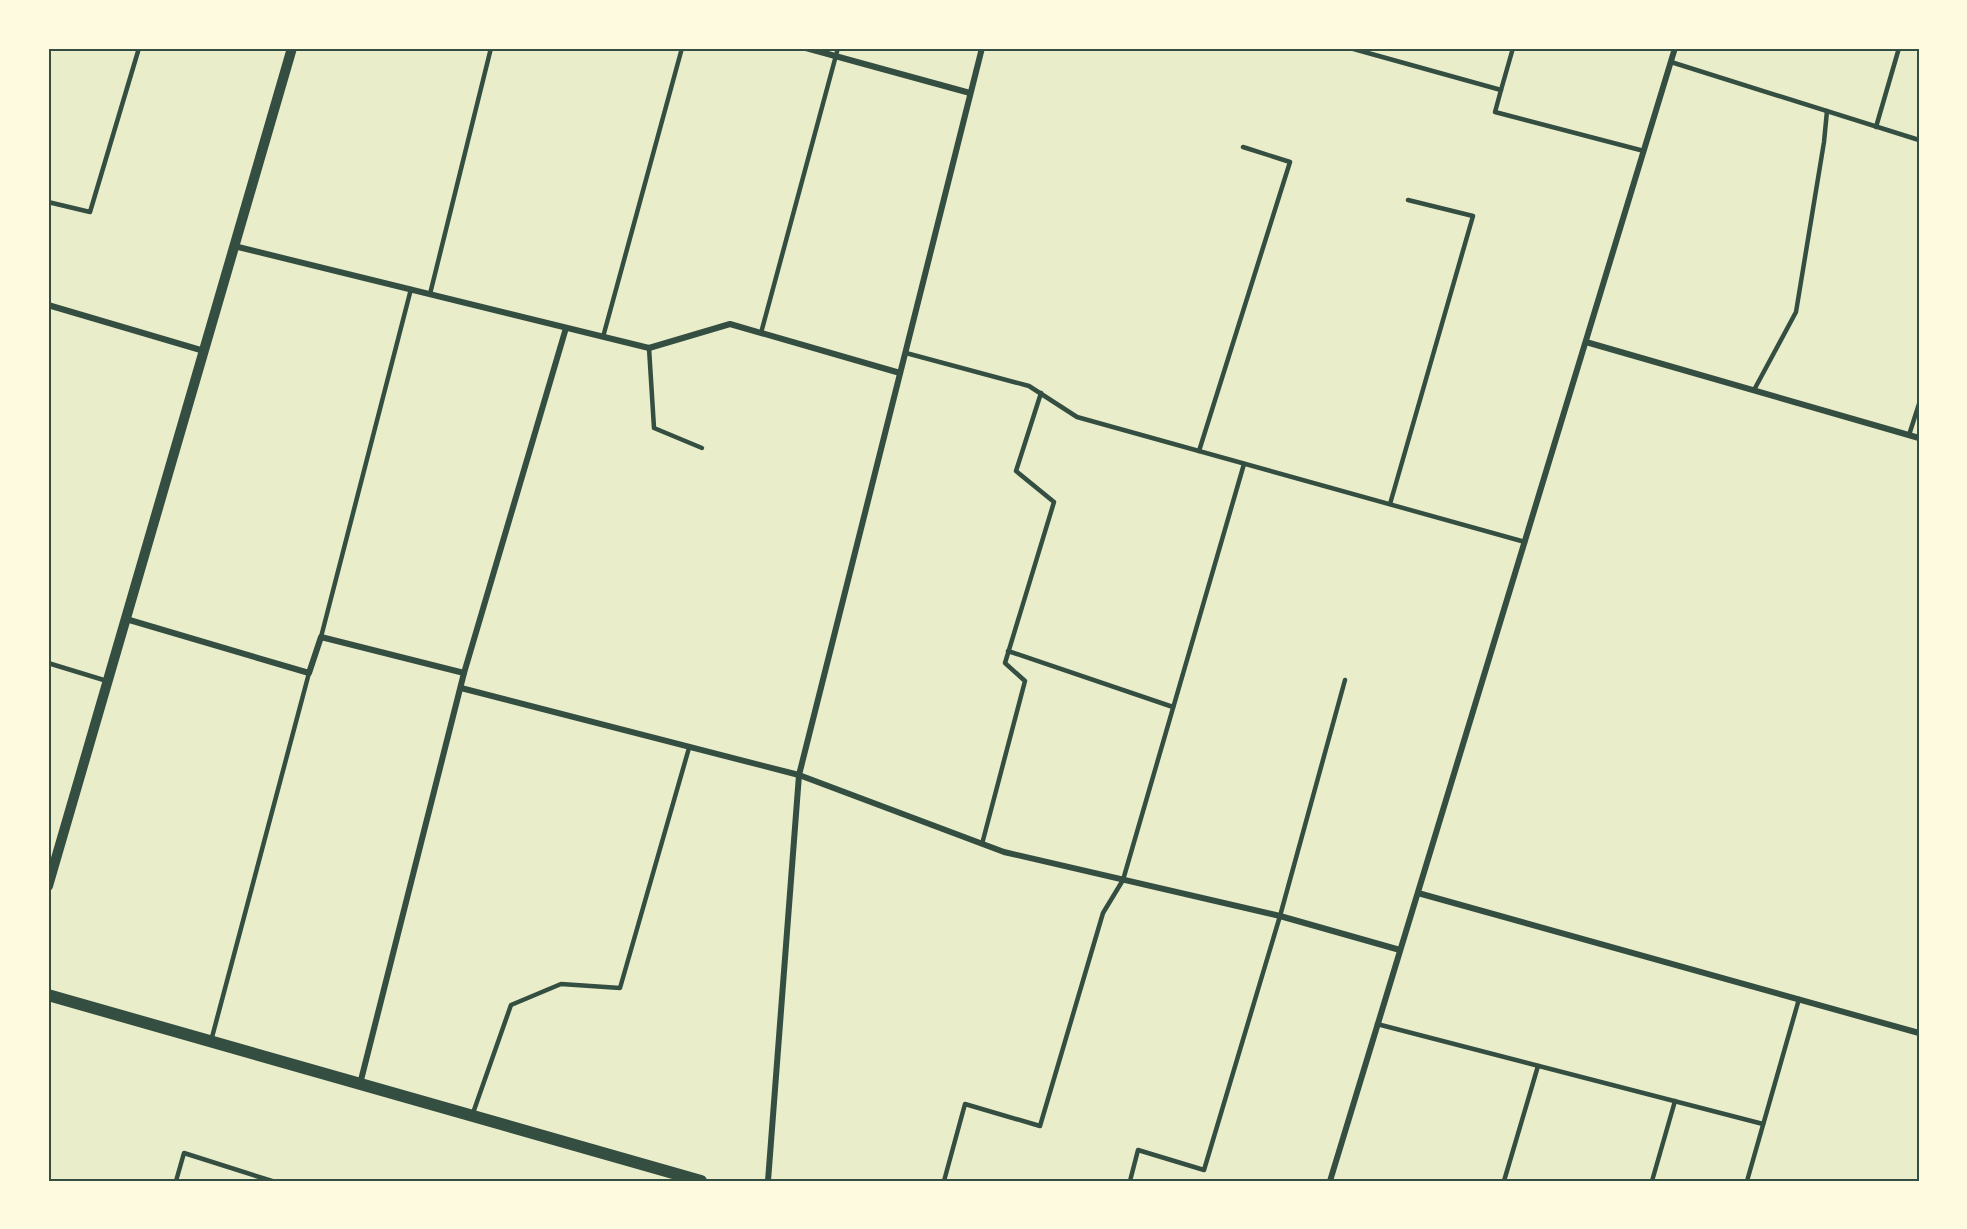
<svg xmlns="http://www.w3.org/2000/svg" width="1967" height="1229" viewBox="0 0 1967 1229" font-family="'Source Sans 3',sans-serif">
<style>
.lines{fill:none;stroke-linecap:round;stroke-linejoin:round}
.service{stroke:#344e41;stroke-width:4.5}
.minor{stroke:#344e41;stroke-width:6}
.tertiary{stroke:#344e41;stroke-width:10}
.secondary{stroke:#344e41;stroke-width:12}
.neatline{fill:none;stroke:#344e41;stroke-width:2}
</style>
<rect width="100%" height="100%" fill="#e9edc9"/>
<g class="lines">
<g class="service">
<path d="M1350 48 1501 90 1495 112 1644 151"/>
<path d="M1671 62 1919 140"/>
<path d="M1501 90 1513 48"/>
<path d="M1876 127 1899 48"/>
<path d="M48 202 90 212 139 48"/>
<path d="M430 294 491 48"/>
<path d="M761 333 838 48"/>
<path d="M603 337 682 48"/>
<path d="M649 348 654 428 702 448"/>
<path d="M906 353 1029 386 1077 417 1525 542"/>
<path d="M1754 390 1796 312 1824 142 1827 111"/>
<path d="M1909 435 1919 404"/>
<path d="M1199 451 1290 162 1243 147"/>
<path d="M1390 504 1473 216 1408 200"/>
<path d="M321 637 411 289"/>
<path d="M1008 651 1173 707"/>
<path d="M48 663 107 681"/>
<path d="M982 844 1025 681 1005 663 1054 502 1016 471 1041 393"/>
<path d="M1377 1024 1763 1124"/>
<path d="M211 1041 309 673"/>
<path d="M473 1113 511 1005 561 984 620 988 689 748"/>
<path d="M176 1181 184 1153 272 1181"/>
<path d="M944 1181 965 1104 1040 1126 1103 913 1123 880 1244 464"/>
<path d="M1130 1181 1138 1150 1204 1170 1280 916 1345 680"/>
<path d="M1504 1181 1538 1066"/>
<path d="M1652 1181 1675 1101"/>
<path d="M1747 1181 1799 999"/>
</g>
<g class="minor">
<path d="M806 48 970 93"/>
<path d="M234 246 649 348 730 324 900 373"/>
<path d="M48 305 204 351"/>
<path d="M1586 342 1919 438"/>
<path d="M126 619 309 673 321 637 464 673"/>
<path d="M461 688 799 775 1004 852 1280 916 1400 950"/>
<path d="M1418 893 1919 1033"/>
<path d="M360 1084 464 673 566 328"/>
<path d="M768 1181 799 775 982 48"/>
<path d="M1330 1181 1675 48"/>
</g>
<path class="tertiary" d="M48 886 292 48"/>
<path class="secondary" d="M48 995 701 1181"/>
</g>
<rect width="1967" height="1229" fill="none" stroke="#fefae0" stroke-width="99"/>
<rect x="50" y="50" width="1868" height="1130" class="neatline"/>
</svg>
